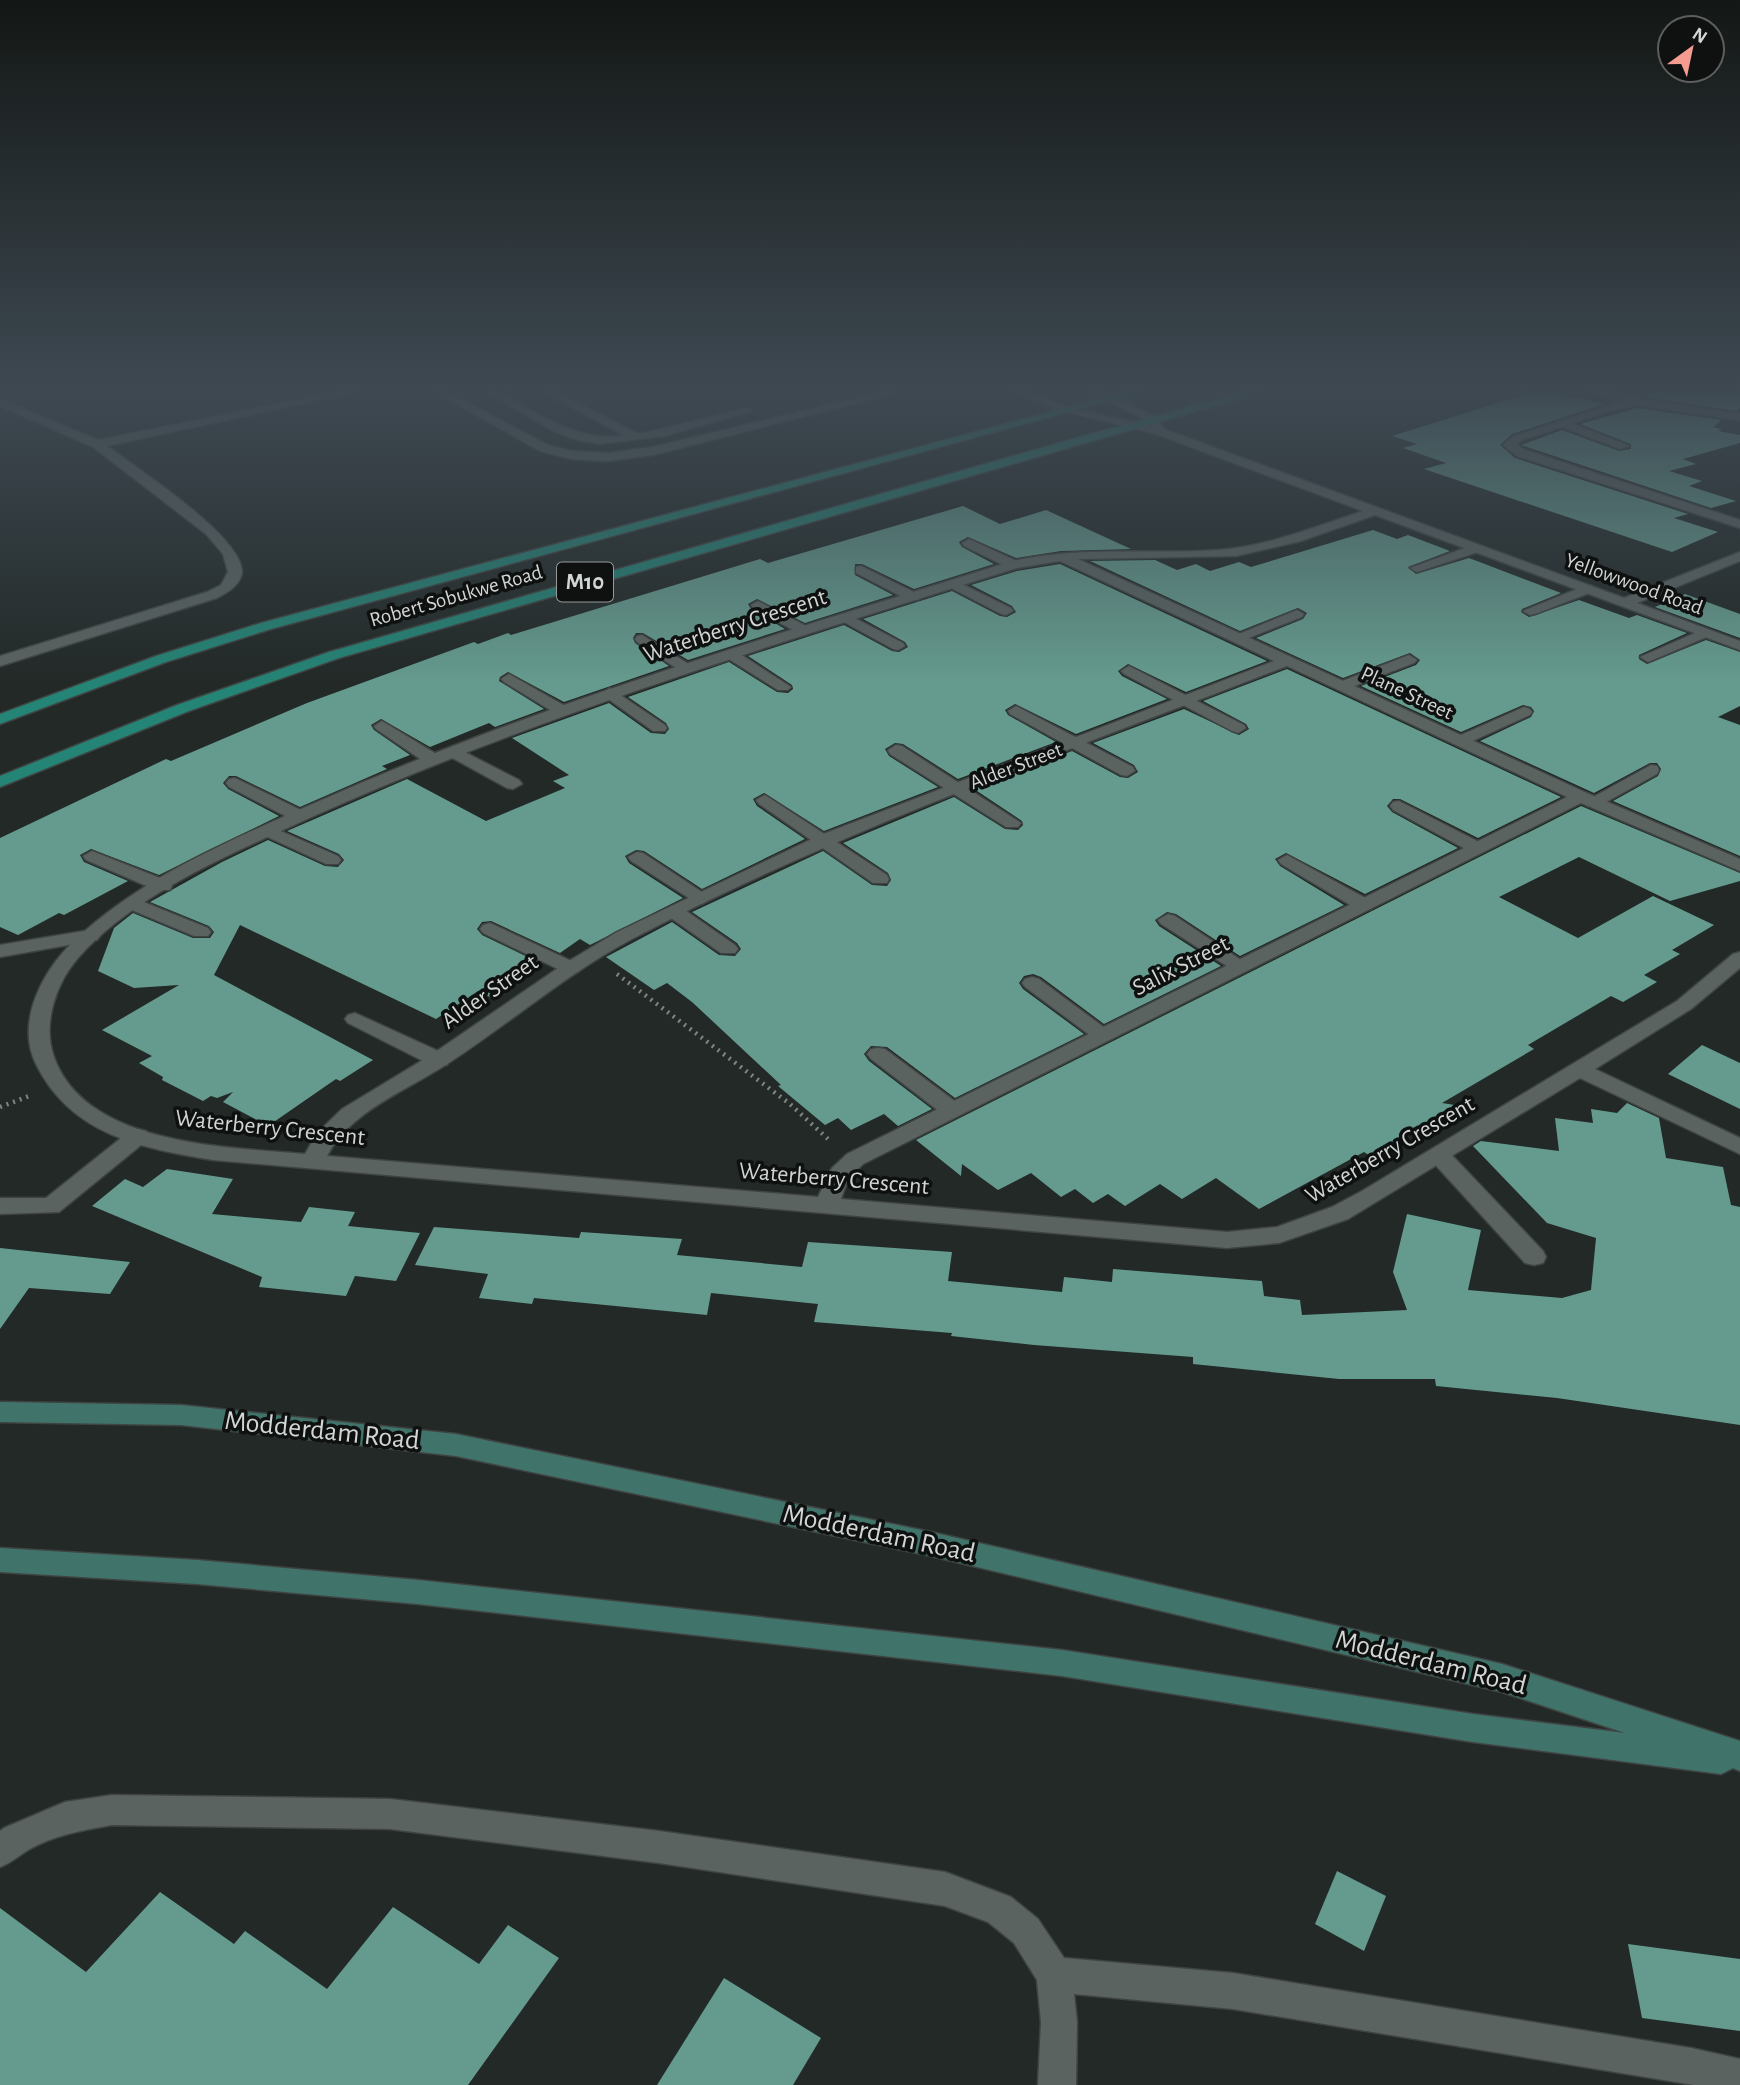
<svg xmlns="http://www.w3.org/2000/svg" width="1740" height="2085" viewBox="0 0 1740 2085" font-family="'Alegreya Sans',sans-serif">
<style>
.building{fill:#659b8e}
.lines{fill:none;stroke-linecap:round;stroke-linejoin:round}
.lane-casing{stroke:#3f4443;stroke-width:3}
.street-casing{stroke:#3f4443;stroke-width:3}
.secondary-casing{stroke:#3f4443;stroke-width:3}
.primary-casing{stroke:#3f4443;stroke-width:3}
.path{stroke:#808584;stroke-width:4.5;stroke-dasharray:2 5;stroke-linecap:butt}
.lane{fill:#5b6361;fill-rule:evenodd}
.street{fill:#5b6361;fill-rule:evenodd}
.secondary{fill:#40746b;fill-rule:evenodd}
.primary{fill:#248475;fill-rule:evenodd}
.labels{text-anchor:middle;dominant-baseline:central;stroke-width:7;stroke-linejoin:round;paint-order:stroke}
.far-street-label{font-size:21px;fill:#d1d5d4;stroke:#0e1110}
.shield{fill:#0e1110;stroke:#969a99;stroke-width:2}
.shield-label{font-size:23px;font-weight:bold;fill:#d1d5d4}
.street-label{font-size:24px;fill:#d1d5d4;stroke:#0e1110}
.near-street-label{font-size:28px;fill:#d1d5d4;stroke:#0e1110}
</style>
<rect width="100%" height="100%" fill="#222927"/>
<g class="building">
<path d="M1533 392 1559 394 1605 404 1512 434 1500 445 1515 458 1688 514 1674 518 1718 532 1672 552 1424 469 1446 463 1403 448 1417 444 1392 436Z"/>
<path d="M1649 392H1740V408L1736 411 1645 397Z"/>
<path d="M1637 408 1722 420 1713 427 1722 429 1718 431 1740 435V443L1683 459 1696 464 1669 471 1702 481 1689 486 1736 501 1711 508 1521 445 1562 430 1619 451 1631 449V444L1580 424Z"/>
<path d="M963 506 1000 524 1046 510 1131 549 1061 551 1016 558 968 537 959 542 962 547 994 564 914 589 862 564H855V575L893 595 805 623 757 599 748 604 751 609 785 629 688 660 643 633H636L633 638 635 643 669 666 564 702 508 672 500 677 499 681 544 709 495 727 489 723 430 747 381 719 371 725 374 730 410 755 382 766 387 769 300 807 236 776H229L223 783 228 789 279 816 159 875 91 849 80 855 84 862 128 881 64 915 59 913 18 935 0 927V838L166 759 171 761 307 703 474 642 478 644 508 633 511 635 760 559 768 563Z"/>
<path d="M1373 530 1397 539 1408 535 1450 551 1408 567 1416 574 1469 558 1561 593 1522 609 1521 612 1529 617 1579 600 1629 618 1637 615 1687 633 1639 655V659L1647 664 1706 640 1740 652V706L1718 717 1740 725V856L1613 801 1658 776 1661 769 1657 763H1650L1594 793 1480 741 1531 717 1534 711 1531 707 1523 705 1461 732 1361 686 1416 665 1420 660 1410 653 1343 678 1256 638 1303 619 1307 613 1298 608 1240 631 1090 561 1155 560 1177 570 1196 564 1210 571 1239 562 1251 567Z"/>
<path d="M1060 564 1267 661 1186 692 1128 664 1118 671 1122 676 1167 699 1076 734 1015 704 1005 710 1008 715 1056 742 958 779 903 744 895 743 885 749 889 756 938 787 824 831 764 793 753 799 757 806 805 839 702 889 644 851 636 850 625 856 629 863 683 898 590 945 580 939 560 953 491 921 482 922 477 929 482 935 542 964 492 998 478 991 436 1019 240 925 214 975 373 1060 340 1081 336 1079 268 1126 223 1102 233 1092 217 1098 211 1096 203 1101 162 1080 163 1077 139 1063 152 1056 102 1030 179 985 134 988 98 971 114 928 133 913 193 938H210L214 932 209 926 150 902 222 862 268 840 325 866 338 867 344 860 339 854 287 831 407 779 486 821 565 788 553 781 569 775 512 738 609 703 651 733 665 734 669 729 666 723 628 697 729 662 777 692 788 693 793 689 792 685 748 656 844 625 892 651 899 652 908 647 905 642 863 619 952 591 1000 616 1007 617 1016 612 1012 606 971 585 1017 571Z"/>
<path d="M1685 594 1740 614V638L1655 607Z"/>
<path d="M1287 669 1561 797 1478 838 1400 799H1393L1387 806 1392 812 1458 848 1365 894 1286 853 1275 859 1280 866 1344 905 1240 956 1176 914 1167 912 1155 920 1159 926 1221 966 1104 1024 1041 977 1033 974 1024 976 1019 983 1023 989 1084 1034 955 1098 887 1047 871 1046 864 1054 869 1061 932 1109 898 1126 884 1114 851 1130 838 1118 825 1125 778 1086 781 1085 692 1002 667 983 654 990 606 957 672 922 719 955 735 956 741 949 737 943 692 912 823 851 872 885 887 886 891 880 888 873 843 843 954 797 1005 829 1018 830 1023 825 1022 821 974 789 1072 751 1120 777 1128 778 1138 772 1134 765 1093 743 1184 709 1239 735 1249 729 1246 724 1203 701Z"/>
<path d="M1581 806 1740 873V881L1670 901 1579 857 1499 897 1578 938 1653 896 1714 925 1672 950 1680 954 1644 975 1657 982 1623 1002 1611 996 1528 1045 1534 1049 1442 1103 1455 1105 1370 1156 1364 1152 1259 1209 1216 1178 1182 1199 1160 1184 1125 1206 1108 1194 1093 1203 1075 1189 1061 1197 1031 1173 998 1190 962 1164 961 1176 916 1140Z"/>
<path d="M1702 1045 1740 1063V1109L1668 1074Z"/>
<path d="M1627 1103 1659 1118 1666 1158 1723 1167 1731 1205 1740 1207V1425L1557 1398 1436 1386 1435 1379H1339L1193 1364V1357L1034 1345 951 1336 952 1333 814 1322 818 1304 711 1293 707 1315 534 1298 532 1304 479 1298 488 1274 415 1265 434 1227 579 1238 581 1232 682 1239 677 1255 802 1267 808 1242 952 1252 948 1281 1062 1292 1064 1277 1112 1282 1113 1269 1262 1281 1264 1296 1300 1300 1302 1315 1407 1310 1393 1272 1407 1214 1481 1230 1468 1290 1562 1298 1591 1290 1596 1238 1547 1223 1473 1146 1481 1141 1559 1151 1555 1118 1593 1123 1591 1109 1617 1113Z"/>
<path d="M167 1169 233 1179 212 1214 301 1222 309 1207 355 1212 348 1226 420 1233 396 1281 355 1276 346 1296 259 1287 262 1277 92 1206 125 1179 143 1187Z"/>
<path d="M0 1248 130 1262 110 1294 29 1288 0 1329Z"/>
<path d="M1337 1871 1386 1896 1364 1951 1315 1924Z"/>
<path d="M160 1892 234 1944 245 1931 327 1989 393 1907 479 1964 508 1925 559 1958 468 2085H0V1908L86 1972Z"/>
<path d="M1628 1944 1740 1959V2031L1642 2018Z"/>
<path d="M724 1978 821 2038 793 2085H657Z"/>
</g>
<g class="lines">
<g class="lane-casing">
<g id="lane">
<path d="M335 392H356L107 446C135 467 243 537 242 572 241 585 227 593 217 598L0 666V656L207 592 221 585 228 572 223 554 206 534 93 447 0 406V399L98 440Z"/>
<path d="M435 392H448L548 445 571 451 608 453 653 447 881 392H900L653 455 608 461 571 459 540 451Z"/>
<path d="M486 392C503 392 515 401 531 410 561 427 589 440 624 436L544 392H557L639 434 747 408 753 411 664 436 599 444 578 440 555 432Z"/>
<path d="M1015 392H1030L1075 411 1065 413Z"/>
<path d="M1087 392H1103L1118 399 1112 402Z"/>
<path d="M1557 421H1565L1630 446 1620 449 1557 425Z"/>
<path d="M969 539 1019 562 1021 565 1019 568H1009L964 546 962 543Z"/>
<path d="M1476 544 1483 548 1481 551 1417 572 1410 568Z"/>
<path d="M861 566 918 594 920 597 918 600H908L856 573V567Z"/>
<path d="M954 580 1011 608 1013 611 1006 615 1001 614 949 587V581Z"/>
<path d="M1587 585 1592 586V592L1535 614 1530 615 1523 611Z"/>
<path d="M758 601 810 628 812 631 805 635 800 634 753 608 751 605Z"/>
<path d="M1297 610 1304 614 1302 617 1241 641 1236 642 1229 638Z"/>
<path d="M847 614 903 643 905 646 898 650 893 649 842 621 840 618 842 615Z"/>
<path d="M1704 629 1711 633 1709 636 1653 660 1648 662 1640 657Z"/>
<path d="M642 635 692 666 695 669 692 672H682L637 642 635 639 637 636Z"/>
<path d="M732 650 737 652 791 687 788 690H778L727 658 724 655 727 652Z"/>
<path d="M1409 655 1417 660 1414 663 1347 689 1342 691 1334 686 1337 683Z"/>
<path d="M1129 666 1244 725 1246 728 1238 733 1232 731 1124 674 1121 671Z"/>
<path d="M509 674 567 707 569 710 561 715 555 713 504 682 501 679Z"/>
<path d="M610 688 665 725 667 728 665 731H653L604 696 602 693Z"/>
<path d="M1016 706 1133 767 1135 771 1127 776 1121 775 1010 714 1008 711Z"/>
<path d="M1524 707 1530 709 1532 712 1530 715 1466 744H1454L1452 741 1454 738Z"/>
<path d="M382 721 438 755 440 759 438 763H426L376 729 374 726Z"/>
<path d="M896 745 902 746 1021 823 1018 827H1006L890 754 888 750Z"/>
<path d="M453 746 519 780 522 784 513 789 507 788 447 755 445 751Z"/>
<path d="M1651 765 1657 766 1659 770 1657 774 1599 806H1587L1584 802Z"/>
<path d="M235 778 305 812 308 816 305 820H293L229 787 226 783 229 779Z"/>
<path d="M765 795 887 875 889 879 887 883H873L759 804 756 800Z"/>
<path d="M1399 801 1483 844 1486 848 1477 853 1471 852 1393 810 1390 806 1393 802Z"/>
<path d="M267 825 338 856 341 860 338 864H326L261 834 258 830Z"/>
<path d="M92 851 170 882 172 886 170 890H156L86 860 83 856Z"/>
<path d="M637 852 643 853 711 898 702 904 695 902 631 861 628 857Z"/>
<path d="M1287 855 1371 901 1373 905 1371 909H1357L1281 864 1278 860Z"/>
<path d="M134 898 208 928 211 932 208 936H194L127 908 125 904Z"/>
<path d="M675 906 682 908 735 945 738 949 735 953H721L668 916 666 912Z"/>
<path d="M1168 914 1175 916 1250 966 1247 970H1233L1161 924 1158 920Z"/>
<path d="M490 923 578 964 581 968 578 972H564L483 933 480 929 483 925Z"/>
<path d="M90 930 97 932 100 936 97 940 0 957V945Z"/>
<path d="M1032 977 1039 979 1109 1031 1112 1035 1109 1039H1095L1025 987 1022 983 1025 979Z"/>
<path d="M355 1013 447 1055 450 1060 447 1065H431L348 1023 345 1019 348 1015Z"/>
<path d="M878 1048 885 1049 960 1105 963 1110 960 1115H944L871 1059 867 1054 871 1049Z"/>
<path d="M138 1129 146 1131 149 1136 146 1141 59 1212 0 1214V1198H46L130 1131Z"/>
<path d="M1439 1148 1447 1150 1543 1251 1546 1257 1543 1263 1534 1265 1525 1263 1431 1160 1428 1155 1431 1150Z"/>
<path d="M112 1795 390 1799 659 1831 945 1872 1011 1897 1038 1919 1064 1958 1233 1973 1691 2048 1740 2059V2085H1694L1233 2009 1074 1994 1077 2022 1076 2085H1038L1041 2022 1037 1980 1014 1943 988 1922 945 1906 659 1863 390 1829 112 1825C83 1830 54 1835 28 1850 18 1856 11 1863 0 1867V1831L4 1828 65 1802Z"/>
</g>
</g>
<g class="street-casing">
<g id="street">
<path d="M1585 392H1610L1638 399 1740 414V420L1635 405 1610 411 1522 440 1517 445 1525 450 1740 520V528L1517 456 1503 445 1514 436 1624 401Z"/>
<path d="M1112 396 1158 418 1164 429 1624 598 1740 552V561L1637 603 1740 641V650L1375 515 1301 541 1236 556 1078 559 1587 793 1740 859V871L1581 803 863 1164 848 1179 841 1199 1227 1232 1277 1227 1332 1207 1362 1191 1677 1001 1733 954 1740 952V968L1691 1009 1595 1069 1740 1138V1154L1580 1078 1348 1219 1279 1243 1227 1248 213 1160C141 1148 71 1135 36 1064 15 1022 43 970 74 941 141 877 233 839 317 802 541 703 776 635 1009 562 1078 545 1147 555 1218 550 1268 546 1315 527 1363 511L1156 434 1063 411 1069 408 1151 426 1149 422 1108 401V397ZM1060 561 1274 661 818 836 617 932 564 964 431 1055 342 1109 317 1133 305 1154C227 1147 86 1146 54 1057 42 1024 56 983 78 958 135 893 237 851 314 816 542 714 780 643 1017 568ZM1287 666 1567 797 847 1154 832 1168 818 1197 327 1156C350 1111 406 1091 447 1064 509 1024 566 974 632 939 841 829 1067 752 1287 666Z"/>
</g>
</g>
<g class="secondary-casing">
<path id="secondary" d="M0 1402 181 1405 456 1434 931 1532 1502 1664 1740 1741V1771L1733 1768 1721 1774 1473 1742 1062 1676 418 1604 197 1584 0 1572V1548L197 1560 418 1580 1062 1650 1473 1714 1625 1733 1502 1692 931 1556 456 1456 181 1425 0 1422Z"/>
</g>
<g class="primary-casing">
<g id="primary">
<path d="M1124 392H1142L271 629 166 662 0 724V714L156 656 261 623Z"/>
<path d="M1245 392H1263L339 658 189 711 0 787V776L177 705 329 652 1083 436Z"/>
</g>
</g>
<g class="path">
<path d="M617 974 790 1104 828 1139"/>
<path d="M0 1107 29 1096"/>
</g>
<use href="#lane" class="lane"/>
<use href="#street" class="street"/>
<use href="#secondary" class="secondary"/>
<use href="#primary" class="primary"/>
</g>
<linearGradient id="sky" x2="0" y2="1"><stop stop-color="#131715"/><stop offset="0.57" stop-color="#3e4952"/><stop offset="1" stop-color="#3e4952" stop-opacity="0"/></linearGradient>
<rect width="1740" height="684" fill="url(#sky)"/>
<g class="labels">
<g class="far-street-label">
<text transform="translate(1634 584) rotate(20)">Yellowwood Road</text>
<text transform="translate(456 596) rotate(-16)">Robert Sobukwe Road</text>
<text transform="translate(1407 693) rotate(25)">Plane Street</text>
<text transform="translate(1016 766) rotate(-21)">Alder Street</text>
</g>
<rect class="shield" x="557" y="562.5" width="56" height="39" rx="5"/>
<g class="shield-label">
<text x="585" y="582">M10</text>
</g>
<g class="street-label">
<text transform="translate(735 626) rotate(-18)">Waterberry Crescent</text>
<text transform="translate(1181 966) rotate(-27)">Salix Street</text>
<text transform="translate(490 992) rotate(-35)">Alder Street</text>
<text transform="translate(270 1128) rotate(6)">Waterberry Crescent</text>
<text transform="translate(1390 1150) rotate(-30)">Waterberry Crescent</text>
<text transform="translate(834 1179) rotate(5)">Waterberry Crescent</text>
</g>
<g class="near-street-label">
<text transform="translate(322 1431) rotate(6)">Modderdam Road</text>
<text transform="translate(879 1534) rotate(12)">Modderdam Road</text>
<text transform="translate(1431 1663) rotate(14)">Modderdam Road</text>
</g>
</g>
<g transform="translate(1691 49) rotate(33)"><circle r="33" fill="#0e1110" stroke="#5c5f5e" stroke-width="2"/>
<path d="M0-5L12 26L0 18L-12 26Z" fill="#f59c91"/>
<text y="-10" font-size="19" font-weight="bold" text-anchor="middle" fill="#d1d5d4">N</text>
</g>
</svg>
